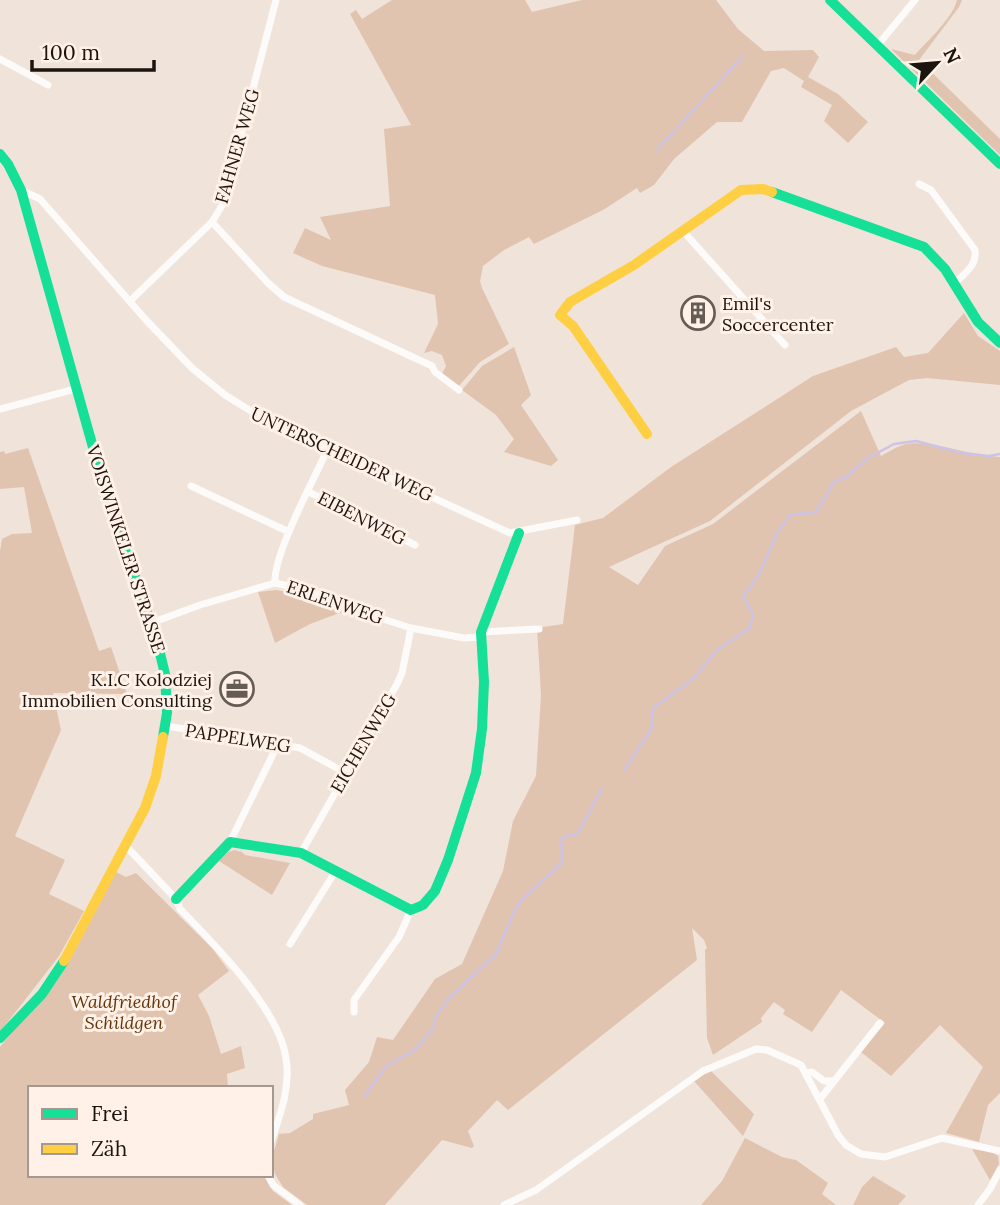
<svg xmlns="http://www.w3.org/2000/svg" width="1000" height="1205" viewBox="0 0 1000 1205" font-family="Lora,serif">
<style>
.green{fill:#e0c4af}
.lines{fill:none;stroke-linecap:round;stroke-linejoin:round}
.stream{stroke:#cdc3e6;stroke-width:2.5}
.street{stroke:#fdfbf9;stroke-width:7}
.fast{stroke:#16e098;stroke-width:10}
.slow{stroke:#ffcf43;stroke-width:10}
.labels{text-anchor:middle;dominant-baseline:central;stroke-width:6;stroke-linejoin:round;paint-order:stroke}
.street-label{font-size:18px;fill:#1c140f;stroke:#fff1e7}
.poi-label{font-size:18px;fill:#1c140f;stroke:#fff1e7;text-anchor:start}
.park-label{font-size:18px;font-style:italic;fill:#633509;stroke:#fff1e7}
</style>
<rect width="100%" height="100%" fill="#f0e3da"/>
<g class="green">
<path d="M392 0H525L532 12 582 0H716L738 29 764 51 813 50 819 57 808 77 838 94 868 122 848 143 824 121 832 105 801 87 804 81 784 68 771 71 742 122H717L674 159 654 185 640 193 637 188 603 210 534 244 529 237 504 250 483 266 480 281 482 288 509 344 480 362 458 387 442 374 446 366 442 355 432 351 424 353 438 324 435 295 322 266 293 253 305 228 331 240 320 217 390 206 384 129 411 125 350 14 356 10 362 19Z"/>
<path d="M957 0H962L959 7 919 60 1000 139V155L891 49 915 55C927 41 953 18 957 0Z"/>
<path d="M964 313 978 336 1000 351V385L927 378 909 380 851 411 710 521 609 567 638 585 665 546 713 524 861 411 881 456C888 452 898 446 906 444 931 440 971 456 1000 457V1093L988 1105 979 1142 946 1133 983 1067 940 1025 891 1076 861 1052 885 1023 841 990 812 1032 783 1014 785 1010 774 1002 761 1018 762 1022 713 1055 707 1038 705 950 707 948 704 940 692 928 697 960 508 1110 497 1100 468 1131 474 1146 472 1148 442 1140 385 1205H307L283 1187 275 1174 272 1158 279 1134 290 1133 313 1119V1114L349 1105 345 1090 369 1062 377 1037 393 1040 435 979 462 964 503 871 513 821 536 776 541 695 537 628 563 624 575 525 603 518 671 467 813 376 896 347 904 357 928 353Z"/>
<path d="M514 347 531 395 521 405 558 460 551 466 504 452 514 439 496 415 462 390 482 366Z"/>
<path d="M28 448 99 651 111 647 127 694 53 693 61 730 15 836 65 860 49 894 84 911 59 956 0 1032V551L2 539 12 534 32 533 24 487 0 489V452L4 451 5 454Z"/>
<path d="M277 590 307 596 342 612 310 624 275 643 258 592Z"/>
<path d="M234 850 242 852 245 855 290 863 272 895 219 861 226 853Z"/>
<path d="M116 872 126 877 136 873 212 948 229 971 198 995 209 1016 221 1054 241 1046 245 1068 227 1074 228 1088H30V1175H263L273 1191 292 1205H0V1047L37 1002Z"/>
<path d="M710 1070 754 1114 743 1136 694 1081Z"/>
<path d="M745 1138 782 1157 796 1160 828 1183 822 1194 836 1205H701L722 1181Z"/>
<path d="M972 1149 992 1152 998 1156 999 1164 990 1180Z"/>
<path d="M873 1176 903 1194 906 1196 898 1205H853L862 1187Z"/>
</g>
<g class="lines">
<g class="stream">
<path d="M657 150 742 57"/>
<path d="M624 770 652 728V709L694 678 716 651 750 628 753 614 743 596C759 579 765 561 774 540 777 531 785 523 790 515L816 512 834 482 846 477 868 458 894 444 916 441 962 453 989 456 1000 454"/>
<path d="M365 1096 386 1066 415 1050 434 1027 435 1018 449 998 497 953 513 914 522 899 562 863 561 840 568 835H577L602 788"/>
</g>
<g class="street">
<path d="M877 46 915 0"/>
<path d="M0 59 48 85"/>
<path d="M919 184 931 190 975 250C977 266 965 273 954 284"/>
<path d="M21 190 40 199 146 320 192 368 225 395 272 424 510 533 577 520"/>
<path d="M212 222 268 283 284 297 432 366 435 372 459 390"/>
<path d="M683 231 785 345"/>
<path d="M130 301 212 222 223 204 276 0"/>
<path d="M0 409 75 389"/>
<path d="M191 486 289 532"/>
<path d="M309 492 415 545"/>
<path d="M275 583C273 554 314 480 327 450"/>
<path d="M151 623 200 605 275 583 307 590 349 608 411 628 464 638 481 637"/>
<path d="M481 632 539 629"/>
<path d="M166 726 300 748 346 773"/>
<path d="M230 842 278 744"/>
<path d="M126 846 176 899 180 909C214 944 279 1009 286 1058 291 1087 280 1115 271 1142"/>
<path d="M301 853 397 684 402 673 411 628"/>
<path d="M290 944 335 872"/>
<path d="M354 1012V1000L399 937 411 910"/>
<path d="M806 1073 812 1072 824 1081H833"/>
<path d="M820 1099 880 1023"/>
<path d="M268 1175 273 1185 300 1205"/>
<path d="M504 1205 536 1190 703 1071 756 1049 767 1050 801 1065 838 1135 846 1145 861 1154 885 1157 942 1138 1000 1151"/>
<path d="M978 1205 990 1189 1000 1170"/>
</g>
<g class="fast">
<path d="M830 0 1000 164"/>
<path d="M0 154 8 164 21 190 103 483 157 641 165 674 167 713 163 737"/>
<path d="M772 192 924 247 945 269 978 322 1000 343"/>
<path d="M176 899 230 842 301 853 411 910 423 905 435 891 448 860 476 773 482 729 484 682 481 632 519 533"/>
<path d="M0 1038 42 994 64 961"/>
</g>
<g class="slow">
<path d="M647 434 573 326 560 315 570 302 634 265 741 190 763 189 772 192"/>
<path d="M64 961 145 808 156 776 163 737"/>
</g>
</g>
<defs>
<g id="building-ring" transform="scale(1.75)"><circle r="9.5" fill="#fff1e7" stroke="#665c56" stroke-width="1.5"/><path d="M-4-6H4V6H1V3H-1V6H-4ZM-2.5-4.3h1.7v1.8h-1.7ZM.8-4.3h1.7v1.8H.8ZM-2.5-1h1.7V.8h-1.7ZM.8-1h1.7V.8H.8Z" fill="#665c56"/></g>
<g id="office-ring" transform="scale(1.75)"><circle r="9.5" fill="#fff1e7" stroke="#665c56" stroke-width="1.5"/><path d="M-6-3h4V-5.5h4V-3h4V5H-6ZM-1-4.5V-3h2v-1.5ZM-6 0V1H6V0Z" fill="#665c56"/></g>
</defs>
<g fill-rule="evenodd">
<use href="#building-ring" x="698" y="313"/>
<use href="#office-ring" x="237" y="689"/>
</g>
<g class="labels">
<g class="street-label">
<text transform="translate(237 146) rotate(-74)">FAHNER WEG</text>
<text transform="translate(342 454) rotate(25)">UNTERSCHEIDER WEG</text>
<text transform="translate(362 518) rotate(27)">EIBENWEG</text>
<text transform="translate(126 549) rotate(72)">VOISWINKELER STRASSE</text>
<text transform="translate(335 602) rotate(19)">ERLENWEG</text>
<text transform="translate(238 738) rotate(9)">PAPPELWEG</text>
<text transform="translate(363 743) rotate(-60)">EICHENWEG</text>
</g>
<g class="poi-label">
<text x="722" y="303">Emil's<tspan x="722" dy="21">Soccercenter</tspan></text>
<text x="212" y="679" text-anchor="end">K.I.C Kolodziej<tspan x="212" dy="21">Immobilien Consulting</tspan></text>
</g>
<g class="park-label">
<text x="124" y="1001">Waldfriedhof<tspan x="124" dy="21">Schildgen</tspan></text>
</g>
</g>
<rect x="28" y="1086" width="245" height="91" fill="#fff1e7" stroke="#a49991" stroke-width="2"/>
<rect x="42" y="1109" width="35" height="10" fill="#16e098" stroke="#a49991" stroke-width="2"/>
<text x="91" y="1121" font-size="21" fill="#1c140f">Frei</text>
<rect x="42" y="1144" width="35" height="10" fill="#ffcf43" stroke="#a49991" stroke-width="2"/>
<text x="91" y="1156" font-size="21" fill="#1c140f">Zäh</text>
<g transform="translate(937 63) rotate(64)" stroke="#fff1e7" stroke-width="5" paint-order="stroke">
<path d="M0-5L12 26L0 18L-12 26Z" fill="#1c140f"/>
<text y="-10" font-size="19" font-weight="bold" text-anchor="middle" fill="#1c140f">N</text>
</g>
<path d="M32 60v10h122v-10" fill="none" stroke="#1c140f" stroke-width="3.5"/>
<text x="42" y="60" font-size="21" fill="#1c140f" stroke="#fff1e7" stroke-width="5" paint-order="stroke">100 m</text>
</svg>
